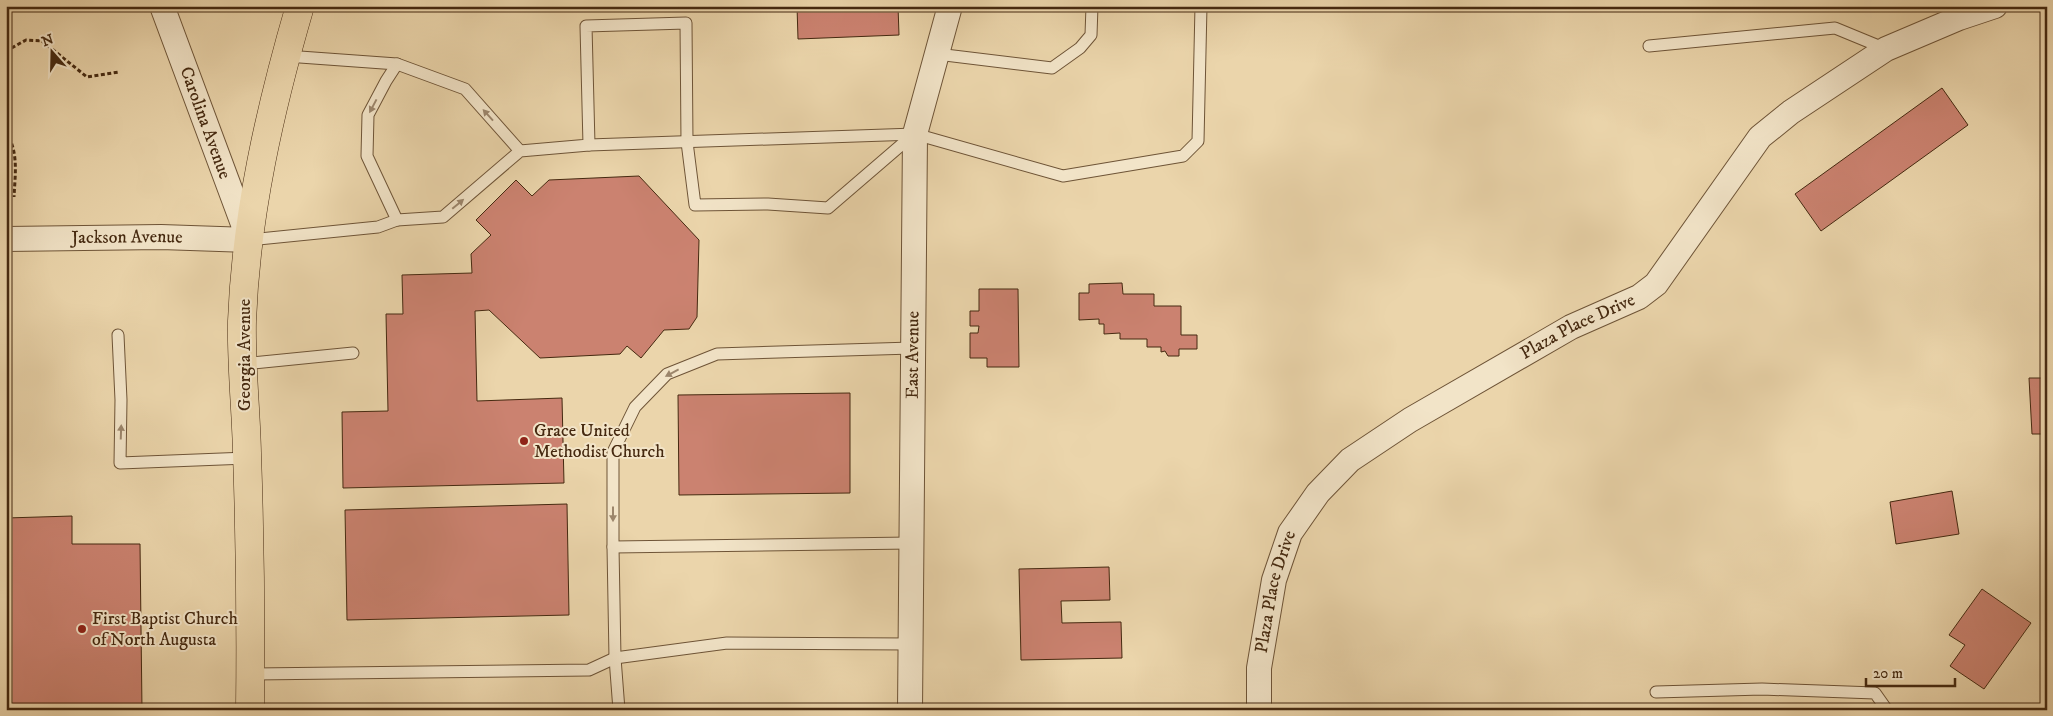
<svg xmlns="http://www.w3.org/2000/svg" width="2053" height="716" viewBox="0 0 2053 716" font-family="'IM FELL DW Pica',serif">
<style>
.building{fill:#cb8270;stroke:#452910}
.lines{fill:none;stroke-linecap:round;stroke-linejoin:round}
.service-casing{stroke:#6e5437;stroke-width:13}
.minor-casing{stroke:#6e5437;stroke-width:26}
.primary-casing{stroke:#452910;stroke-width:29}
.path{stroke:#452910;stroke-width:3;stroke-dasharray:4 2.5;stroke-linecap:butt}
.service{stroke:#f2e4c8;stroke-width:11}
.minor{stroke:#f2e4c8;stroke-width:24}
.primary{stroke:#ebd5ab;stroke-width:28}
.oneway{fill:#9c866c}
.poi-dot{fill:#8f2418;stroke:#f2e4c8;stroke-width:2}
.labels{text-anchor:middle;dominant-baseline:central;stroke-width:4;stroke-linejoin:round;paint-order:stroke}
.street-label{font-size:18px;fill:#452910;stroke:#f2e4c8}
.poi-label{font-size:18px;fill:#452910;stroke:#f2e4c8;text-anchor:start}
</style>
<rect width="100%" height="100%" fill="#ebd5ab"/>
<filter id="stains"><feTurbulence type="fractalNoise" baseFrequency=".004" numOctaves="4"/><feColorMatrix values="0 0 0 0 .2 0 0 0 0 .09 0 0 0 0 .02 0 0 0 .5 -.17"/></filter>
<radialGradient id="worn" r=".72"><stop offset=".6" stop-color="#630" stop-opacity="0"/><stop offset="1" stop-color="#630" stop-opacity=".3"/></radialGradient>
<g class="building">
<path d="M797 6H898L899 35 798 39Z"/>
<path d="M1942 88 1968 125 1821 231 1795 194Z"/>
<path d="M639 176 699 240 697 317 689 329 664 330 641 358 627 346 620 354 540 358 489 310 475 311 477 401 562 398 564 483 343 488 342 412 388 411 386 314H403L402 275 472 273 471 254 491 235 476 220 516 180 532 196 549 180Z"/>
<path d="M1122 283 1123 294H1154V306H1181V335H1197V349H1179V356H1168L1165 351 1161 352V347H1147V339H1120V333L1104 334V324H1099V319L1079 320V293H1089V284Z"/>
<path d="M979 289H1018L1019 367H987V358H970V333H978L979 326H970V311H979Z"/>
<path d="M2029 378H2047V434H2032Z"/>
<path d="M850 393V493L679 495 678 395Z"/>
<path d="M1952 491 1959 534 1896 544 1890 502Z"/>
<path d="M567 504 569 615 347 620 345 510Z"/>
<path d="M72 516V544H140L142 710H6V518Z"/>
<path d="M1109 567 1110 600 1061 601 1062 623 1121 622 1122 658 1021 660 1019 569Z"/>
<path d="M1982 589 2031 623 1984 689 1950 666 1965 645 1949 635Z"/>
</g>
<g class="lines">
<g class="service-casing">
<g id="service">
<path d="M1649 46 1835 28 1886 49"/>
<path d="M937 54 1052 68 1080 48 1091 35 1092 6"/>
<path d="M286 56 397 64 465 89 520 151"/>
<path d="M589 145 915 134 1063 176 1183 156 1198 141 1201 6"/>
<path d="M397 220 367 156 368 115 386 81 397 64"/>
<path d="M249 240 378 227 397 220 443 217 520 151 589 145 586 26 686 23 687 142 695 205 768 204 828 208 914 134"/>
<path d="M118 335 121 400 120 463 247 458"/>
<path d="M243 364 353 353"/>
<path d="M613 547 911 543"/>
<path d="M251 674 589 670 615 658 727 643 910 644"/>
<path d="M1656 692 1762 689 1875 693 1887 710"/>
<path d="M619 710 615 658 613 547V452L635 407 667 374 717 354 912 348"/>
</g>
</g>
<g class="minor-casing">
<g id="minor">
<path id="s1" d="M6 239 161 237 249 240 162 6"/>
<path id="s2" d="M910 710 915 134 950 6"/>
<path id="s3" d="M1259 710V668L1274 580 1290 533 1318 493 1350 460 1410 420 1571 327 1639 297 1656 284 1760 137 1791 112 1886 49 1959 18 1995 6"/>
</g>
</g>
<g class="primary-casing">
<path id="primary" d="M250 710C251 624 250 539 247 453 246 409 241 365 242 321 246 214 270 109 300 6"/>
</g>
<g class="path">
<path d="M6 51 26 40 42 41 87 77 119 72"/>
<path d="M6 132C19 152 15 175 14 197"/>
</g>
<use href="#service" class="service"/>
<use href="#minor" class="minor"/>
<use href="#primary" class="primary"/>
</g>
<defs><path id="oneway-solid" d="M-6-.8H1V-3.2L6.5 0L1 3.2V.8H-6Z" transform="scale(1.25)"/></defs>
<g class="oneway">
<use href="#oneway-solid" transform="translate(373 106) rotate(118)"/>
<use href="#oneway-solid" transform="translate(488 115) rotate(-132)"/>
<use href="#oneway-solid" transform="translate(458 204) rotate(-40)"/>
<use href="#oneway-solid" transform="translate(672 373) rotate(152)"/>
<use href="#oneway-solid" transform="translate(121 432) rotate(-88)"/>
<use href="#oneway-solid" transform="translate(613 514) rotate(90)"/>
</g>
<g class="poi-dot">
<circle cx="524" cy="441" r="5"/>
<circle cx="82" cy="629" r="5"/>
</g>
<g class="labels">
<g class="street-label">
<text transform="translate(205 123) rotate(70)">Carolina Avenue</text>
<text stroke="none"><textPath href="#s1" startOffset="121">Jackson Avenue</textPath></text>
<text stroke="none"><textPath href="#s3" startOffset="540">Plaza Place Drive</textPath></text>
<text transform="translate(245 355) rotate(-90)">Georgia Avenue</text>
<text stroke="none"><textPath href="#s2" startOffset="355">East Avenue</textPath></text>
<text stroke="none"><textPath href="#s3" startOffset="120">Plaza Place Drive</textPath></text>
</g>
<g class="poi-label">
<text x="534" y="431">Grace United<tspan x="534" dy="21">Methodist Church</tspan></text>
<text x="92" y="619">First Baptist Church<tspan x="92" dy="21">of North Augusta</tspan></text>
</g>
</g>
<rect width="2053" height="716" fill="none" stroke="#ebd5ab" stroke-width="25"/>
<rect x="8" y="8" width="2038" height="701" fill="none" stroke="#452910" stroke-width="2.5"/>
<rect x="12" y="12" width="2028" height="691" fill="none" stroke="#452910"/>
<g transform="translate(52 52) rotate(340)" stroke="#f2e4c8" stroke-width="4" paint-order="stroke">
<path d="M0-4L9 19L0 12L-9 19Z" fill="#452910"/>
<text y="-8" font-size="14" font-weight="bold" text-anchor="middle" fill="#452910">N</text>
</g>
<path d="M1866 678v8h89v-8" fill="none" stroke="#452910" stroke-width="2.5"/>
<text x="1873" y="678" font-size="15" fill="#452910" stroke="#f2e4c8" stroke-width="4" paint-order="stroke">20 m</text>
<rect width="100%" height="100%" filter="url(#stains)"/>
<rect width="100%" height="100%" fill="url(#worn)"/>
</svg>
